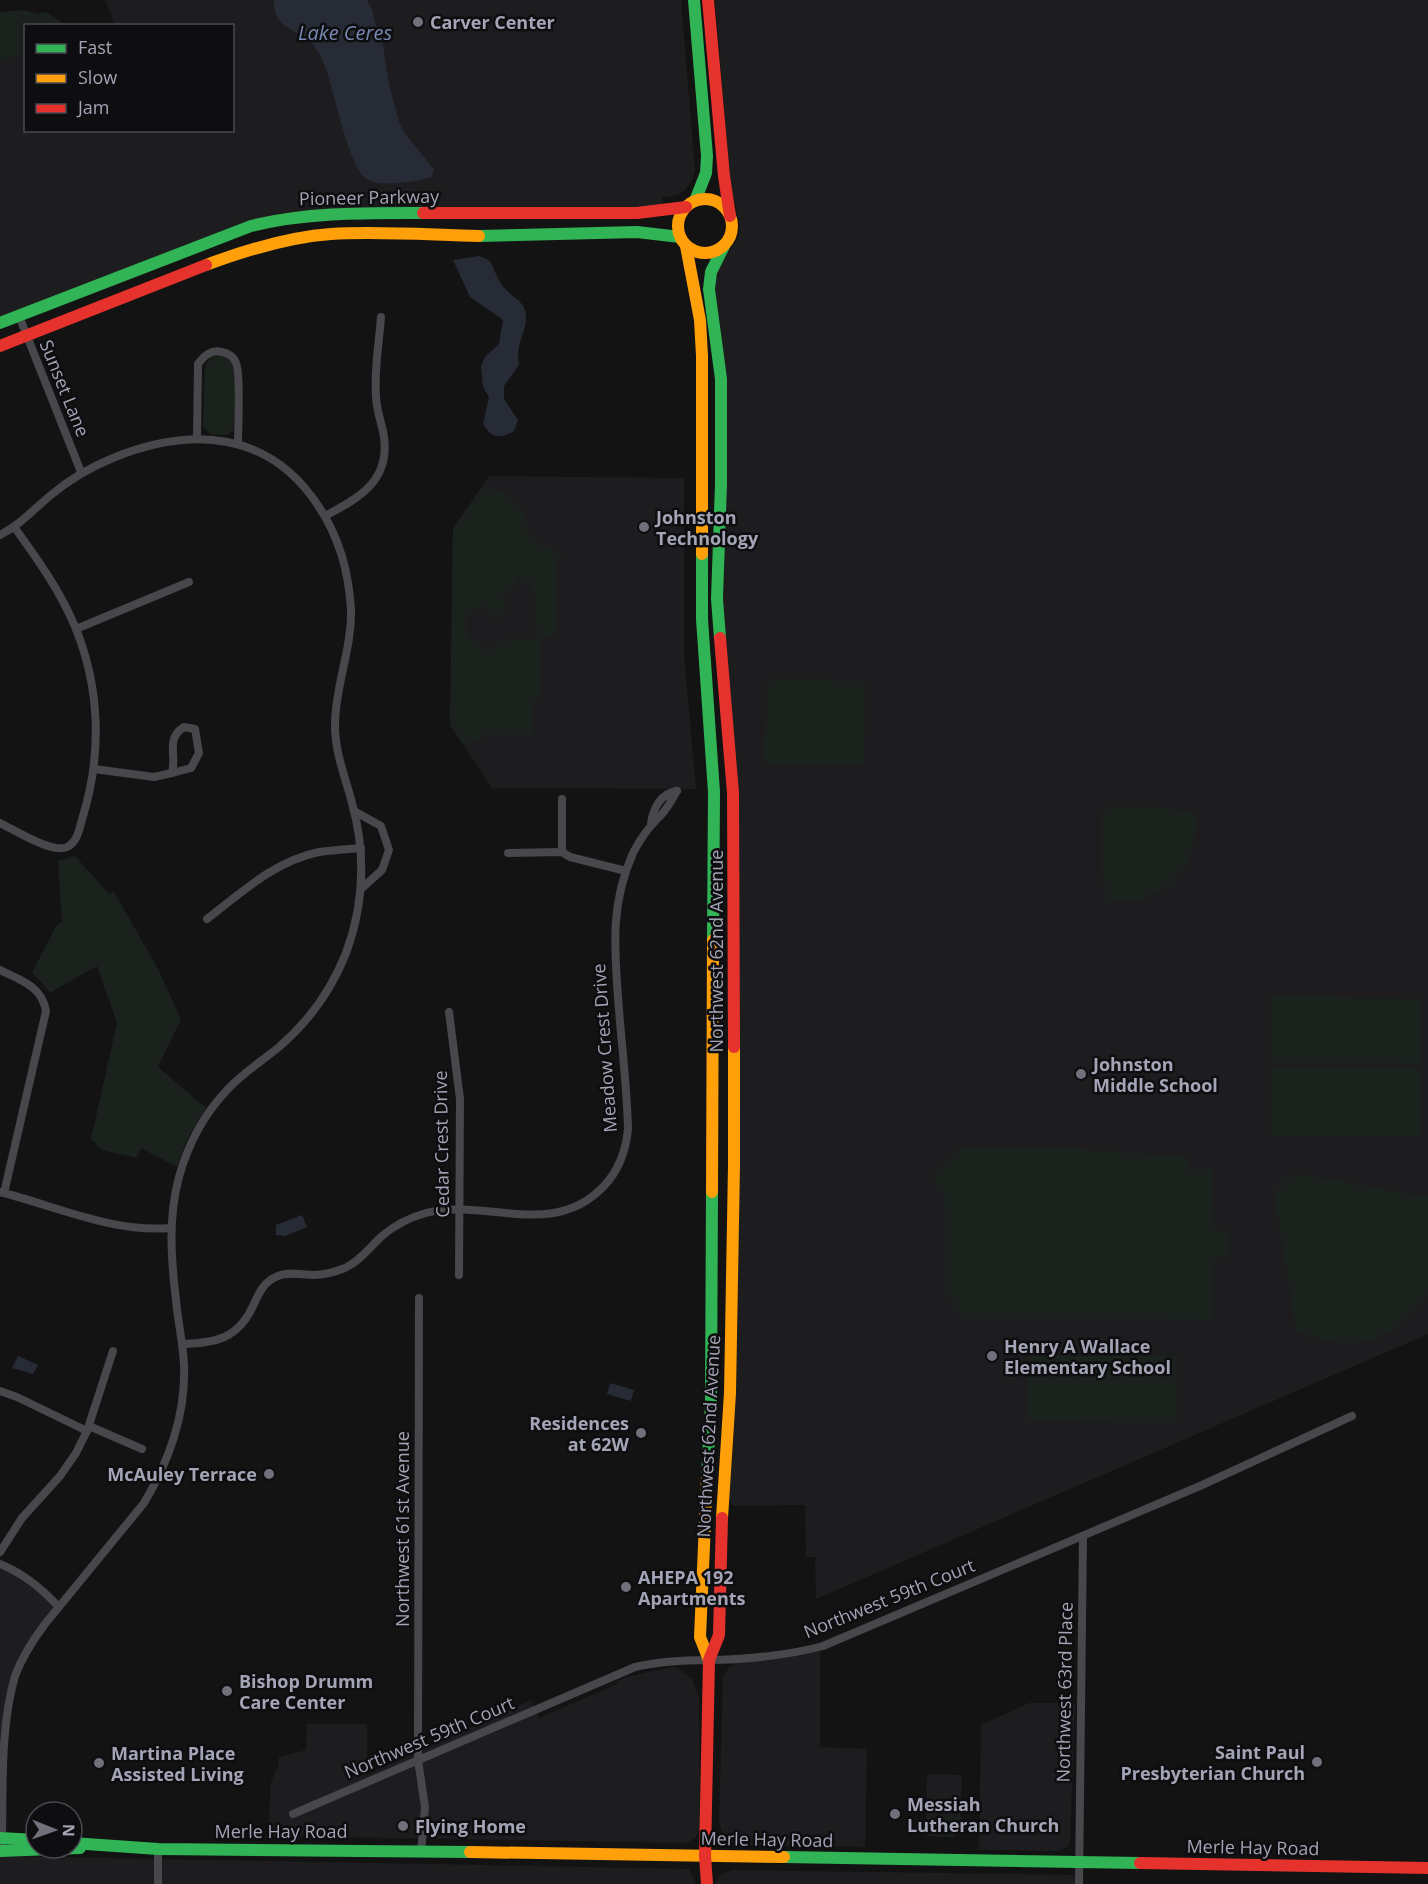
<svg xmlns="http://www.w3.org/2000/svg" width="1428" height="1884" viewBox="0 0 1428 1884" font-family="'Open Sans',sans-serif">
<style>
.built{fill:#1d1d1f}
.green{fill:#1b221d}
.water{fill:#262b35}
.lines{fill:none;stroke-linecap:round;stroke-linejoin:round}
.street{stroke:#47474c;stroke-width:8}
.fast{stroke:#30b455;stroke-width:12}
.slow{stroke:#ff9f0a;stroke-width:12}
.jam{stroke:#e5322d;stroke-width:12}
.poi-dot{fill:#71717c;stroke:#0e0d0f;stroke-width:2}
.labels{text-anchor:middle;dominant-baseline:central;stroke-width:5;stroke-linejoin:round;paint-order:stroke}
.poi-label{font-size:18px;font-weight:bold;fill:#a3a4b5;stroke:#0e0d0f;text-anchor:start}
.street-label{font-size:18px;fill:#a3a4b5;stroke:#0e0d0f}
.water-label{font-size:20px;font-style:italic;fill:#7889b2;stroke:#0e0d0f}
</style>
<rect width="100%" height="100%" fill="#131313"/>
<g class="built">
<path d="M105 0H681L695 170 692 180 685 190 677 195 662 198 664 209 336 213 268 221 0 318V60L25 55 26 130H232V26L115 25Z"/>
<path d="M715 0H1428V1334L816 1599 815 1557H806L805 1505 734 1506 723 1494 730 1393 733 793 718 596 724 595 726 493 724 363 715 283 716 274 726 255 736 242 740 231 739 220 733 195 730 177Z"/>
<path d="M489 476 684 478V654L696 789 492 788 450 725 453 529Z"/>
<path d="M0 1564 59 1607 45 1624 9 1695 0 1838Z"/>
<path d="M820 1651V1747L867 1749 865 1847 734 1845 724 1840 719 1821 723 1677 729 1667 738 1663 797 1656Z"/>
<path d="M672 1667 678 1668 692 1679 699 1698 700 1828 696 1837 689 1842 683 1843 268 1836 271 1782 278 1766 279 1757 306 1750 307 1724H367V1775L531 1700 539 1718 617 1684 618 1681 626 1677Z"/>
<path d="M1029 1703H1075L1070 1842 1068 1846 1059 1851 979 1850 981 1725Z"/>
<path d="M927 1774 962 1775 960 1826 954 1837 926 1836Z"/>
<path d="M0 1856 689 1869 696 1884H0Z"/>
<path d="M733 1870 1079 1875V1884H715L721 1874Z"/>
</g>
<g class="green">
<path d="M23 10 38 14 46 12 66 25 26 26 25 55 0 60V12Z"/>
<path d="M218 355C223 356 228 357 231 361 239 372 234 415 234 430L227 435 210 434 203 427 205 366 211 357Z"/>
<path d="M482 487C502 489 518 503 526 522 528 528 528 534 533 539 540 547 553 551 562 556L557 561 555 637H540L539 632 535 630 534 588 520 576 507 593 502 596 509 611 495 617 481 607 466 616V635L488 652 496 641C512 640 523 637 540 639L539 699 532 706V734L486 735 465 747 450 725 453 529Z"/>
<path d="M771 678 862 681 865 685 864 762 861 765 770 763 765 758 767 683Z"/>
<path d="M1107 807 1169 808 1195 813C1198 857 1178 895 1131 901 1123 902 1115 901 1107 900L1102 874V814Z"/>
<path d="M75 856 109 894 114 892 157 967 181 1019 158 1067 206 1108 188 1137 177 1167 141 1148 137 1158 102 1150 91 1139 117 1023 97 966 50 993 42 983 32 973 56 926 62 922 58 861Z"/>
<path d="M1271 997 1420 998V1064L1271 1063Z"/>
<path d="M1271 1069H1421L1420 1136H1271Z"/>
<path d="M956 1149H1078L1189 1157 1188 1171H1193L1194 1168 1213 1169 1214 1230 1230 1231V1256L1214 1257V1320L966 1319 945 1294 944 1191 932 1180Z"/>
<path d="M1292 1174 1306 1175 1428 1197V1293C1394 1342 1350 1356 1296 1330L1276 1207V1189Z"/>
<path d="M1028 1355 1177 1356V1423L1028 1421Z"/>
<path d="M927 1817H961L960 1826 954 1837 926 1836Z"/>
</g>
<g class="water">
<path d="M274 0H367L372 9 377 30 383 45 389 85 399 122 404 132 432 167 434 170 431 177C418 182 380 187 368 180 348 168 335 93 326 69 322 59 319 50 310 42 294 27 273 29 274 0Z"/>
<path d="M479 256 489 260C494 268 497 278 502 285 511 298 527 300 526 319 525 337 515 343 519 365L504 386V399L518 420 514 431C501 439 492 439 483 424L489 397 483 387 481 366 485 357 499 344 503 320 470 297 453 260Z"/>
<path d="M302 1215 307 1227 285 1236 276 1235V1225Z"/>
<path d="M18 1356 38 1365 33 1374 12 1368Z"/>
<path d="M610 1383 634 1390 631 1401 607 1394Z"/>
</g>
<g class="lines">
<g class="street">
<path d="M19 316 81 472"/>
<path d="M197 438 198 364C204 356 211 349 222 352 228 353 234 357 236 363 241 373 238 429 238 444"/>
<path d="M325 516C359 498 390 481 384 437 382 423 376 410 376 396 374 370 379 343 381 317"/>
<path d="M0 535C20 525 34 509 51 495 70 479 91 467 113 458 192 426 270 431 319 507 339 537 349 574 351 610 352 649 335 686 335 725 335 753 345 776 352 803 366 853 364 904 346 953 332 989 308 1022 279 1047 262 1061 243 1073 228 1089 205 1113 188 1144 179 1177 168 1217 171 1259 176 1300 178 1322 183 1343 184 1365 186 1414 169 1461 144 1503L45 1624C33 1640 22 1657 15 1676 0 1728 3 1789 2 1843"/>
<path d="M76 629 189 582"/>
<path d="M184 727 195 729 199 753 191 768 172 773C177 755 165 739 184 727Z"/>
<path d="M94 769 154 777 172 773"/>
<path d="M562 799V852"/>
<path d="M354 811 381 826 389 850 382 870 361 889"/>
<path d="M0 823C15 830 52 854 67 847 78 842 80 826 83 816 102 754 100 689 76 629 61 592 38 560 15 528"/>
<path d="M651 824C653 808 661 793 677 791"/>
<path d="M508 853 562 852 570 857 626 871"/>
<path d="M207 919C242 892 275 861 319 852 332 850 347 849 361 848"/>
<path d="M0 970C20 980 42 986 46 1011L4 1193"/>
<path d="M449 1012 460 1099 459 1275"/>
<path d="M0 1192C56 1206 112 1233 171 1228"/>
<path d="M419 1298 418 1760 425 1807 421 1851"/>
<path d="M183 1344C215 1343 238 1339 253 1306 259 1293 263 1282 278 1276 289 1271 302 1275 314 1275 324 1275 335 1272 345 1268 360 1261 370 1247 382 1236 395 1225 411 1217 426 1213 487 1198 553 1240 604 1186 619 1170 626 1150 628 1129 627 1085 621 1040 618 997 614 945 611 902 633 853 640 839 648 828 659 817 667 810 672 799 677 791"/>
<path d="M0 1391 17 1397 87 1431"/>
<path d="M89 1426 142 1449"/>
<path d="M0 1552 22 1518 60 1476 76 1453 87 1431 113 1351"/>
<path d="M0 1564C24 1574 41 1588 59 1607"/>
<path d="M293 1814 635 1667C661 1661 683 1660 709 1660 743 1660 790 1655 823 1646L1200 1486 1352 1416"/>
<path d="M158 1849V1884"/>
<path d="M1079 1884 1083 1536"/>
</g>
<g class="fast">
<path d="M694 0 707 156 706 173 695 201"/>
<path d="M479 236 637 232 680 237"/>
<path d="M0 323 251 226C308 212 365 213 423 213"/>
<path d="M702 554V619L714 792 713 940"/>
<path d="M720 638 717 599 721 484V379L709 289 711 272 724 246"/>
<path d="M707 1477 711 1403 712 1192"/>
<path d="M0 1838 36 1840"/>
<path d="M72 1843 158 1849 470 1852"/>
<path d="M0 1851 80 1848"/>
<path d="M784 1857 1140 1863"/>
</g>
<g class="slow">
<circle cx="705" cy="226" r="27"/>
<path d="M686 246 700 320 702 356V554"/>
<path d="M206 265C246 250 289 237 331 234 379 231 431 235 479 236"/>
<path d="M712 1192 713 940"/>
<path d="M707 1477 700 1637 709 1660"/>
<path d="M722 1518 730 1393 734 1165V1047"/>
<path d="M470 1852 784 1857"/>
</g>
<g class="jam">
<path d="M708 0 724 176 730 216"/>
<path d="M423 213H637L686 207"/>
<path d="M0 346 206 265"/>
<path d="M720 638 733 793 734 1047"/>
<path d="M1140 1863 1428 1868"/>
<path d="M707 1884 705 1856 709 1660 719 1635 722 1518"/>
</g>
</g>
<g class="poi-dot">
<circle cx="418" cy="22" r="6"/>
<circle cx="644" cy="527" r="6"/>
<circle cx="1081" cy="1074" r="6"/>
<circle cx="992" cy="1356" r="6"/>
<circle cx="641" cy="1433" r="6"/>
<circle cx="269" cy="1474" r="6"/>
<circle cx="626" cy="1587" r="6"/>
<circle cx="227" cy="1691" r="6"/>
<circle cx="1317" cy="1762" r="6"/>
<circle cx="99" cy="1763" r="6"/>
<circle cx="895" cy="1814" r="6"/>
<circle cx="403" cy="1826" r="6"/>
</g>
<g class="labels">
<g class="poi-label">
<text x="430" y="22">Carver Center</text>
<text x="656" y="517">Johnston<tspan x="656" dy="21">Technology</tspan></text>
<text x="1093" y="1064">Johnston<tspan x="1093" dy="21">Middle School</tspan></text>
<text x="1004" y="1346">Henry A Wallace<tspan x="1004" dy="21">Elementary School</tspan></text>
<text x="629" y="1423" text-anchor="end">Residences<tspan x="629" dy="21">at 62W</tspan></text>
<text x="257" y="1474" text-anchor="end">McAuley Terrace</text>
<text x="638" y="1577">AHEPA 192<tspan x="638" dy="21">Apartments</tspan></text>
<text x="239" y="1681">Bishop Drumm<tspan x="239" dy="21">Care Center</tspan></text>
<text x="1305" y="1752" text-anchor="end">Saint Paul<tspan x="1305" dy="21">Presbyterian Church</tspan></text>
<text x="111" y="1753">Martina Place<tspan x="111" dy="21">Assisted Living</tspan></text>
<text x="907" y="1804">Messiah<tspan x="907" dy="21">Lutheran Church</tspan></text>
<text x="415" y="1826">Flying Home</text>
</g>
<g class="street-label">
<text transform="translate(369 197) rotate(-1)">Pioneer Parkway</text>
<text transform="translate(65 388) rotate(68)">Sunset Lane</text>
<text transform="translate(716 951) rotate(-90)">Northwest 62nd Avenue</text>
<text transform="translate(604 1048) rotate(-94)">Meadow Crest Drive</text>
<text transform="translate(441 1144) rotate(-91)">Cedar Crest Drive</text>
<text transform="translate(708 1436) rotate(-87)">Northwest 62nd Avenue</text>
<text transform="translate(402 1529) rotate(-90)">Northwest 61st Avenue</text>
<text transform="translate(889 1598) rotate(-22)">Northwest 59th Court</text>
<text transform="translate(1064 1692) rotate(-89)">Northwest 63rd Place</text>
<text transform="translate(429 1737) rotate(-23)">Northwest 59th Court</text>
<text x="281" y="1831">Merle Hay Road</text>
<text transform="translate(767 1839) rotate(1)">Merle Hay Road</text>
<text transform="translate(1253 1847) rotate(1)">Merle Hay Road</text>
</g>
<g class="water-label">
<text x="345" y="32">Lake Ceres</text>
</g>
</g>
<rect x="24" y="24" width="210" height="108" fill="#0e0d0f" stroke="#4a4951" stroke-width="1.5"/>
<rect x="36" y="44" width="30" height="9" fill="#30b455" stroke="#4a4951" stroke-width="1.5"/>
<text x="78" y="54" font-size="18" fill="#a3a4b5">Fast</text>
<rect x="36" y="74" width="30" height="9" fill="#ff9f0a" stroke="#4a4951" stroke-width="1.5"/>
<text x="78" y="84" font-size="18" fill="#a3a4b5">Slow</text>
<rect x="36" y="104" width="30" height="9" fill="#e5322d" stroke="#4a4951" stroke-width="1.5"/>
<text x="78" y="114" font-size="18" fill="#a3a4b5">Jam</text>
<g transform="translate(54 1830) rotate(91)"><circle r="28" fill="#0e0d0f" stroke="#4a4951" stroke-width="1.5"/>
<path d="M0-4.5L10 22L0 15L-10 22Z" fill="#71717c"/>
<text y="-9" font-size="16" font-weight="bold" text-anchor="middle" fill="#a3a4b5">N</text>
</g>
</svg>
